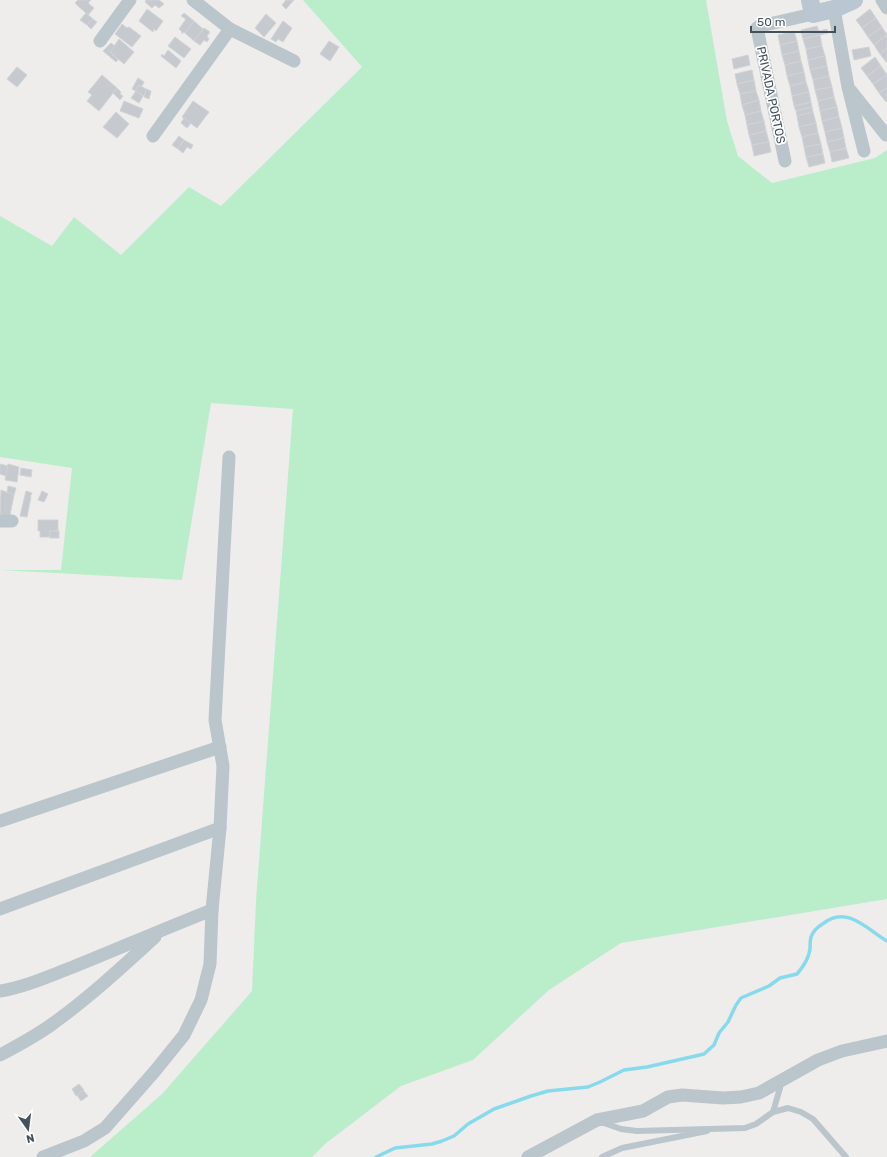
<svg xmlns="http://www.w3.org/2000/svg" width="887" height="1157" viewBox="0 0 887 1157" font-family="Rubik,sans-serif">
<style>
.green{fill:#baeecb}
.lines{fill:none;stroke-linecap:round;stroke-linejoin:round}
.stream{stroke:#87daeb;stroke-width:3.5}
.building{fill:#c6cacf;stroke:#d0d3d8}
.lane{stroke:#bac5cc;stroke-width:6}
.street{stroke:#bac5cc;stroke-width:13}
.secondary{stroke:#bac6d1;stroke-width:18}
.labels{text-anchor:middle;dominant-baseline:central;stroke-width:3.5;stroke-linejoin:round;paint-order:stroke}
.street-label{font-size:12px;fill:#45515a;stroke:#fff}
</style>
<rect width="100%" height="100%" fill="#efecec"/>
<path class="green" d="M303 0H706L727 121 738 156 772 183 875 158 887 150V899L621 943 549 990 473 1060 401 1086 325 1144 312 1157H90L162 1094 252 991 256 901 293 409 211 403 182 580 0 570H61L72 468 0 457V216L52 246 74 217 121 255 189 187 221 206 362 67Z"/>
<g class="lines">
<path class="stream" d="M376 1157 395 1148 432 1144 442 1141 454 1136 468 1124 494 1109 531 1096 548 1091 588 1087 600 1082 624 1070 647 1067 704 1054 714 1045 719 1033 728 1022 736 1005 741 998 769 986 780 978 797 974C803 967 809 958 810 949 810 945 810 941 811 937 813 931 819 926 824 923 847 905 868 930 887 941"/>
</g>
<g class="building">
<path d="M78 0H91L88 3 94 8 88 15 75 3Z"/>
<path d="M146 0H159L164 4 159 8 155 5 152 8 145 2Z"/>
<path d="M286 0H294L286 9 282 5Z"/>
<path d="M147 9 163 21 156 31 154 29 153 32 139 21Z"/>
<path d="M870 9 876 18 862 28 856 20Z"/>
<path d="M86 13 93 19 87 25 80 20Z"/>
<path d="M184 13 194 21 185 33 184 32 182 34V32L179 29 186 19 181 16Z"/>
<path d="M266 14 276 23 264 37 255 28Z"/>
<path d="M876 18 882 27 868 37 862 28Z"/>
<path d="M93 19 97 22 91 29 87 25Z"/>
<path d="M194 21 203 29 194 41 185 33Z"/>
<path d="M283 21 292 28 283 42 278 39 276 42 271 39Z"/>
<path d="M122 24 127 28 129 27 141 36 132 47 115 34Z"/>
<path d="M817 26 819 31 802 35 801 30Z"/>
<path d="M882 27 887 35 874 45 868 37Z"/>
<path d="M204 28 210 32 207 36 209 39 207 42 204 40 200 45 194 41Z"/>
<path d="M827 29 828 33 803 39 802 35Z"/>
<path d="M794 31 797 41 780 45 778 35Z"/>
<path d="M820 35 822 46 806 49 803 39Z"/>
<path d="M887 35V48L880 54 874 45Z"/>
<path d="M175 37 191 49 184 58 168 46Z"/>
<path d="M119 39 134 52 124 64 110 52Z"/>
<path d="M329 41 339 47 330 61 320 54Z"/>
<path d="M797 41 799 51 782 55 780 45Z"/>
<path d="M111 43 115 46 110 52 118 60 116 62 103 51Z"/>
<path d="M822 46 825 56 808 60 806 49Z"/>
<path d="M869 47 871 56 854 60 852 50Z"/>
<path d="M887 48V62H886L880 54Z"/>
<path d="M168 50 181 61 176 68 161 56 162 54 164 56Z"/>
<path d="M799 51 801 61 785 65 782 55Z"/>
<path d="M748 55 750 65 734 69 732 59Z"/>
<path d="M825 56 827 66 810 70 808 60Z"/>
<path d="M875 57 881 66 867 76 861 68Z"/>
<path d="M801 61 804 72 787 76 785 65Z"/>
<path d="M827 66 829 76 813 80 810 70Z"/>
<path d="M881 66 887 75 873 84 867 76Z"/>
<path d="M17 67 27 75 17 87 7 79Z"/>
<path d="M752 70 754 80 737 84 735 74Z"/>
<path d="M804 72 806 82 790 86 787 76Z"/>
<path d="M102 75 117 88 99 111 87 101 92 95 88 92Z"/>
<path d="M887 75V88L879 93 873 84Z"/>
<path d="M829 76 832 87 815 90 813 80Z"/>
<path d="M138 78 144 82 142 86 139 85 135 91 132 89Z"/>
<path d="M754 80 756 91 740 94 737 84Z"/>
<path d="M806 82 809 92 792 96 790 86Z"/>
<path d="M139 85 146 89 144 96 135 91Z"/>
<path d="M832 87 834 97 818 101 815 90Z"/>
<path d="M117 88 121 92 120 94 123 96 120 100 113 93Z"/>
<path d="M887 88V101L886 102 879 93Z"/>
<path d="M146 89 151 91 149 99 144 97Z"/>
<path d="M136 91 143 96 139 103 131 98Z"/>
<path d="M756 91 759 100 742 105 740 94Z"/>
<path d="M809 92 811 102 794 106 792 96Z"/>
<path d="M834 97 837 107 820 111 818 101Z"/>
<path d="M759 100 761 111 745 115 742 105Z"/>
<path d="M124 101 143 109 139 118 120 111Z"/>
<path d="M193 101 209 112 197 128 182 117Z"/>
<path d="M811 102 812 107 796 111 794 106Z"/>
<path d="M812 107 813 112 797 116 796 111Z"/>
<path d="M837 107 839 117 822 121 820 111Z"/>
<path d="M761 111 764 121 747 125 745 115Z"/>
<path d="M116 112 129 124 117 138 103 127Z"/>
<path d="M813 112 816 123 799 127 797 116Z"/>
<path d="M839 117 842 128 825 132 822 121Z"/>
<path d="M184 118 191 123 187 128 181 123Z"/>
<path d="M764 121 766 131 749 135 747 125Z"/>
<path d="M816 123 818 133 802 137 799 127Z"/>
<path d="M842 128 844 138 827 142 825 132Z"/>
<path d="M766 131 769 142 752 145 749 135Z"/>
<path d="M818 133 821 144 804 147 802 137Z"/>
<path d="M179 136 184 140 178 149 172 145Z"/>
<path d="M844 138 846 148 830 152 827 142Z"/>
<path d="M184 140 193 145 191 149 187 147 183 153 178 149Z"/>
<path d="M769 142 771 152 754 156 752 145Z"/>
<path d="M821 144 823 154 806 157 804 147Z"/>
<path d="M846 148 849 158 832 162 830 152Z"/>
<path d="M823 154 825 163 809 167 806 157Z"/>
<path d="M0 464 8 466 6 476 0 474Z"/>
<path d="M8 464 19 467 17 482 5 480Z"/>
<path d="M21 468 32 470 31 477 20 475Z"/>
<path d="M8 486 16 488 14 495 7 493Z"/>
<path d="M1 490 14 495 10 515H0Z"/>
<path d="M26 491 32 493 30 497H31L27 517 20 516Z"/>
<path d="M42 491 48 494 44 502 38 500Z"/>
<path d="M38 520H58V531H50V537H40V531H38Z"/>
<rect x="50" y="531" width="9" height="7"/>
<path d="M79 1084 84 1090 76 1096 72 1089Z"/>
<path d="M83 1090 88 1096 81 1101 77 1095Z"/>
</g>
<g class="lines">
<g class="lane">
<path d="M773 1112 782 1081"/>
<path d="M601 1122 621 1129 637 1131 745 1128 756 1124 773 1112 788 1108 801 1112 813 1119 846 1157"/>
<path d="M602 1157 622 1148 707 1131"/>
</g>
<g class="street">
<path d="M193 0 230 29 294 61"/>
<path d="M882 0 887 8"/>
<path d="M834 9 848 87 864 151"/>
<path d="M100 41 130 0"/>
<path d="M851 91 886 135"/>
<path d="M153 136 230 29"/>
<path d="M785 161 757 28 760 26 813 14"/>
<path d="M0 521H12"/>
<path d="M0 821 220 747"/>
<path d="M0 909 220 828"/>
<path d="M0 991C25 987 49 976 73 967 120 948 166 928 212 910"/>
<path d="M0 1055C19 1045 38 1035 55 1022 91 996 123 966 155 937"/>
<path d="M43 1157 84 1141 105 1128 155 1071 184 1035 201 1000 210 964 212 910 220 828 223 766 215 720 229 457"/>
<path d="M528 1157 597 1120 643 1111 668 1097 682 1095 723 1098 741 1097 759 1093 818 1060 842 1051 887 1041"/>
</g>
<path class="secondary" d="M810 0 813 14 834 9 854 0"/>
</g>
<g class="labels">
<g class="street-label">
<text transform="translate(771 95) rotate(78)">PRIVADA PORTOS</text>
</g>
</g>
<g transform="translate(28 1129) rotate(166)" stroke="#ffffff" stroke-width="3" paint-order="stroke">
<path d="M0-3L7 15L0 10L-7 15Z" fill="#45515a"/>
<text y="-6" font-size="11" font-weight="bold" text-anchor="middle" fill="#45515a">N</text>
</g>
<path d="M751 26v6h84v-6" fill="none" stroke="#45515a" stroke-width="2"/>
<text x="757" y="26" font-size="12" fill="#45515a" stroke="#ffffff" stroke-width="3" paint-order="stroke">50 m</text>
</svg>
